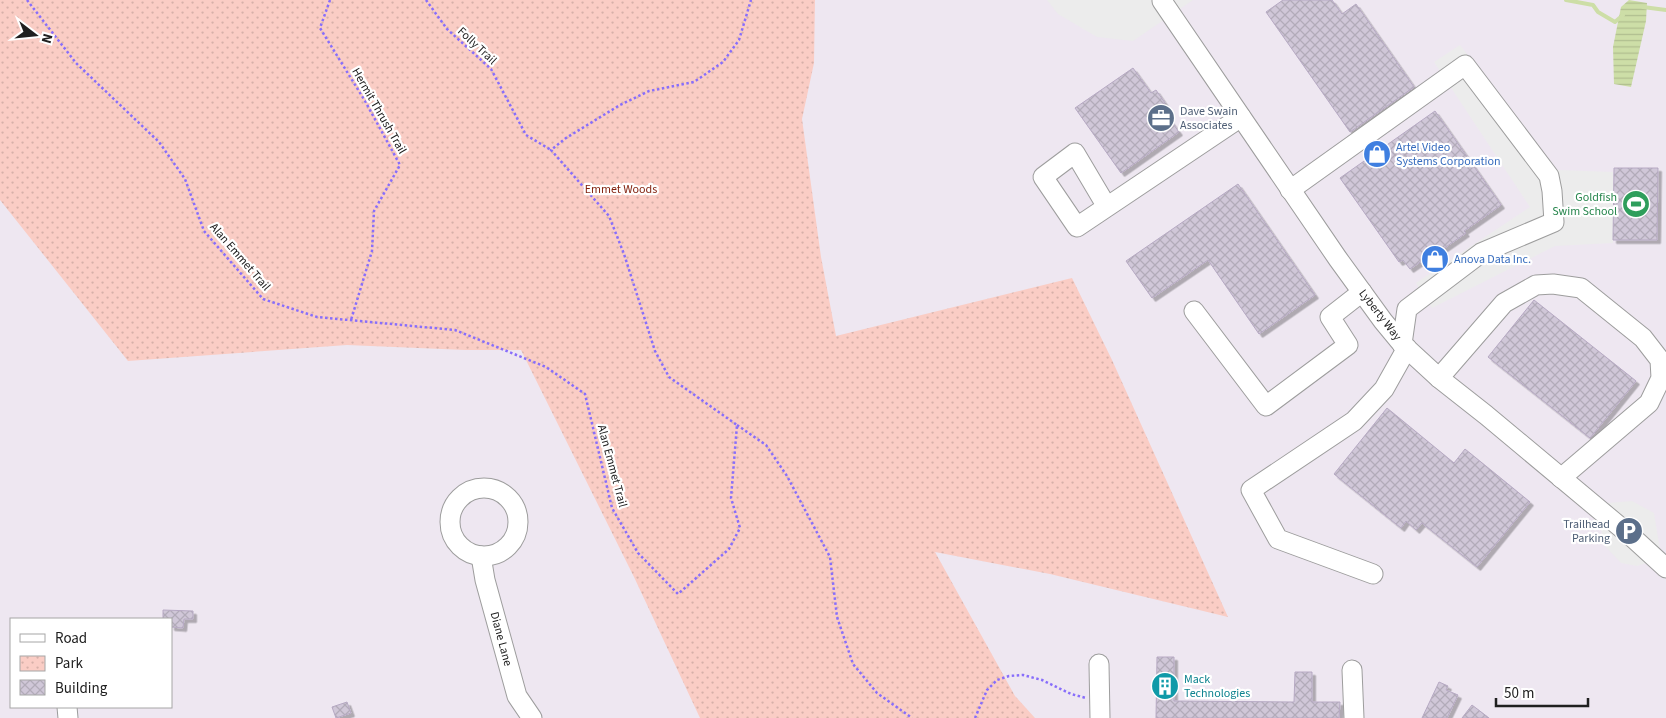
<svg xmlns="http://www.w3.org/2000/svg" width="1666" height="718" viewBox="0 0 1666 718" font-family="'Source Sans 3',sans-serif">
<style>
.park{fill:url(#park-dots)}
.parking{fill:#ececec}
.water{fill:url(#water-rules)}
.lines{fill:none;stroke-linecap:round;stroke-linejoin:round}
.stream{stroke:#cddea7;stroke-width:4}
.building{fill:url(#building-cross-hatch);stroke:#b6a9c3;filter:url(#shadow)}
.minor-casing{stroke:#9d9d9d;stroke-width:21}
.path{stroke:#886efb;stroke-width:2.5;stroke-dasharray:2.5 2.5;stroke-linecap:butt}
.minor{stroke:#fff;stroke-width:19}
.labels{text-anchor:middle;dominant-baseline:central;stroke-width:4.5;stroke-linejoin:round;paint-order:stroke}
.street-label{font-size:12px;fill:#202020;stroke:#fff}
.service-label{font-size:12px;fill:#4e5e75;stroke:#fff;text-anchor:start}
.shop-label{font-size:12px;fill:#366cbe;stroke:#fff;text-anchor:start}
.park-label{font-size:12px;fill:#811f0b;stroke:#fff}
.leisure-label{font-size:12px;fill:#27864d;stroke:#fff;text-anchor:end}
.culture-label{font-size:12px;fill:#0d838f;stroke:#fff;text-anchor:start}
</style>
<defs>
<pattern id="park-dots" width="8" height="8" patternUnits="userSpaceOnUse" patternTransform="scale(1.25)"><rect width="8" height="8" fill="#facdc5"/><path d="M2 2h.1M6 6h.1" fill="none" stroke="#d6b0a9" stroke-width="1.8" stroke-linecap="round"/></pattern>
<pattern id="water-rules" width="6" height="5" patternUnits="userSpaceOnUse" patternTransform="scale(1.25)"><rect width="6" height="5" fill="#cddea7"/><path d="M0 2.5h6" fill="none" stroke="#b0be8f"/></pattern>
<pattern id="building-cross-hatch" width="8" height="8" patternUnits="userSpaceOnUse" patternTransform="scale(1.25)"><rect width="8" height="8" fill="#d0c7d8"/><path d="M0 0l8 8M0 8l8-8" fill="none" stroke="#b2abb9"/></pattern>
<filter id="shadow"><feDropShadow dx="3.5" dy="3.5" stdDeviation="0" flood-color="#0004"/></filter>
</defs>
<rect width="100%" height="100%" fill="#eee7f1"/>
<path class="park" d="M0 0H815L814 63 802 119 821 257 836 336 1072 278 1112 360 1228 617 1050 574 935 552 1015 696 1035 718H700L634 577 521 350H465L347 345 128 361 0 200Z"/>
<g class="parking">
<path d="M1047 0H1193L1133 41 1097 37 1058 14Z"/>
<path d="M1460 45 1557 170 1613 172V243L1555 246 1432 308 1416 283 1530 207 1434 62Z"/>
<path d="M1632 501 1654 513 1660 550 1650 562 1637 566 1621 563 1604 545 1599 518 1607 503Z"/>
</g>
<path class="water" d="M1629 0 1647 3 1646 21 1631 87 1614 84 1613 47 1621 7Z"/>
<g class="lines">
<g class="stream">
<path d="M1566 0 1593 5 1598 12 1615 22 1623 15"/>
<path d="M1643 7 1666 10"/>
</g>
</g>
<g class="building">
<path d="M1283 0H1332L1342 14 1356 4 1414 87 1350 132 1266 12Z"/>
<path d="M1133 68 1151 93 1156 90 1165 103 1160 106 1179 132 1121 173 1075 108Z"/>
<path d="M1435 111 1501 205 1464 231 1466 233 1430 258 1429 256 1410 269 1403 260 1399 262 1340 178Z"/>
<path d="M1614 168H1658L1657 240H1613Z"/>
<path d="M1238 184 1315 295 1259 334 1208 260 1152 298 1126 261Z"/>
<path d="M1534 300 1636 381 1590 438 1488 357Z"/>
<path d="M1387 408 1454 463 1465 449 1530 502 1477 567 1422 523 1416 530 1406 521 1401 528 1334 474Z"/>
<path d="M163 610 193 611V619H184L183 628 171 627V619H163Z"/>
<path d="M1157 657H1174V701L1294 702 1295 672H1312V702H1340L1339 718H1156Z"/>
<path d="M1439 682 1448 686 1446 690 1458 695 1447 718H1422Z"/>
<path d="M347 702 351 713 336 718 332 707Z"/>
<path d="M1472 705 1489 718H1462Z"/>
</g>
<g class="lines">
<g class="minor-casing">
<g id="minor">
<path d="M1162 1 1338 259 1383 321 1402 344 1439 378 1486 415 1631 536 1666 568"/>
<path d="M1290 190 1465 65 1549 176 1552 191 1554 222 1481 253 1407 309 1402 344"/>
<path d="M1107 207 1075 153 1043 177 1077 227 1241 117"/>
<path d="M1194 311 1266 406 1348 345 1330 317 1362 292"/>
<path d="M1439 378 1504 303 1536 285 1553 284 1581 288 1643 338 1660 360 1661 378 1649 403 1561 478"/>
<circle cx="484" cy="522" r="34"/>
<path d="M481 556 485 580 517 696 532 718"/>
<path d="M1373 574 1278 539 1251 490 1354 421 1384 389 1407 348"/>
<path d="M1099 664 1100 718"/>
<path d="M1352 670 1354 718"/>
<path d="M67 707 68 718"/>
</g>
</g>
<g class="path">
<path d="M27 0 76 63 159 142 185 179 204 231 263 299 317 317 455 330 546 367 585 394 612 508 638 553 678 594 729 549 740 528 731 498 737 425 669 377 655 351 624 254 609 216 551 150 566 138 620 105 649 91 694 82 723 62 739 40 751 0"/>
<path d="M330 0 320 28 365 101 400 165 374 211 372 251 351 320"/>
<path d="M426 0 447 29 491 69 526 135 551 150"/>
<path d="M737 425 766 445 787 476 830 557 837 617 853 664 877 693 912 718"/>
<path d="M975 718 987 690 997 680 1009 676 1023 675 1042 680 1071 694 1086 698"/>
</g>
<use href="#minor" class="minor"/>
</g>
<defs>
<g id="office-disc" transform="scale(1.4375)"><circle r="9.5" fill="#5c6f8a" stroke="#fff"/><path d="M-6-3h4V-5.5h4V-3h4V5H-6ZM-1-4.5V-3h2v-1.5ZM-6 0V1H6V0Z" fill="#fff"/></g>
<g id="shop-disc" transform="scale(1.4375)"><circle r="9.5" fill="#3f7fe0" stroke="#fff"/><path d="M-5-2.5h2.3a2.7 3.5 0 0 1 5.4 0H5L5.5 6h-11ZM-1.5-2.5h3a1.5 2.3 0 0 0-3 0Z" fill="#fff"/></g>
<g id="stadium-disc" transform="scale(1.4375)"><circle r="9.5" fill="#2e9e5b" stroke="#fff"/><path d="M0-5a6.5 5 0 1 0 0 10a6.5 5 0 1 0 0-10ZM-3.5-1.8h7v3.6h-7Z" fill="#fff"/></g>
<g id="parking-disc" transform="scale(1.4375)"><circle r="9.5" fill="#5c6f8a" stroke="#fff"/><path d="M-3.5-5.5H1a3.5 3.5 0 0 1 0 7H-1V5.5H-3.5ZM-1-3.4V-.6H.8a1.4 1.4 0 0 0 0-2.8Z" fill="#fff"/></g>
<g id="building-disc" transform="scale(1.4375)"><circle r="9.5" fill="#0f9aa8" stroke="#fff"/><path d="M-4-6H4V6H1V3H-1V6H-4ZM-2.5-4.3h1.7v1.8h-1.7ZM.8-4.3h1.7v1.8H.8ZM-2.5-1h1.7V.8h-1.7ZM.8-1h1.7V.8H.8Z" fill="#fff"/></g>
</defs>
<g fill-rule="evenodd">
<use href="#office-disc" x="1161" y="118"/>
<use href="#shop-disc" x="1377" y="154"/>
<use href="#stadium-disc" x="1636" y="204"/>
<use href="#shop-disc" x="1435" y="259"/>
<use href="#parking-disc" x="1629" y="531"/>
<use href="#building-disc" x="1165" y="686"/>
</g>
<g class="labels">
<g class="street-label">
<text transform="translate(477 46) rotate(43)">Folly Trail</text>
<text transform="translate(379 111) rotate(60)">Hermit Thrush Trail</text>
<text transform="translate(240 257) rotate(49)">Alan Emmet Trail</text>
<text transform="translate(1380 315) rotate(52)">Lyberty Way</text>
<text transform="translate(612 466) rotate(75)">Alan Emmet Trail</text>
<text transform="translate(501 639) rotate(75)">Diane Lane</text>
</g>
<g class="service-label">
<text x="1180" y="111">Dave Swain<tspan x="1180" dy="14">Associates</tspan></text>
<text x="1610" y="524" text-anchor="end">Trailhead<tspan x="1610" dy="14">Parking</tspan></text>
</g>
<g class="shop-label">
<text x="1396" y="147">Artel Video<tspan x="1396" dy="14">Systems Corporation</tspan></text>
<text x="1454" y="259">Anova Data Inc.</text>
</g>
<g class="park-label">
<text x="621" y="189">Emmet Woods</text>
</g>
<g class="leisure-label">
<text x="1617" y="197">Goldfish<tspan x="1617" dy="14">Swim School</tspan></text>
</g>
<g class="culture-label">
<text x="1184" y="679">Mack<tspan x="1184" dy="14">Technologies</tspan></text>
</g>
</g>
<rect x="10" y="618" width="162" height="90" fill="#ffffff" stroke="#a6a6a6"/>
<rect x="20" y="634" width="25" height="8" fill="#ffffff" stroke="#a6a6a6"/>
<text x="55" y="643" font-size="15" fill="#202020">Road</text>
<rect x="20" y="656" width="25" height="15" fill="url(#park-dots)" stroke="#a6a6a6"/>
<text x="55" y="668" font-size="15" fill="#202020">Park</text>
<rect x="20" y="680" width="25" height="15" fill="url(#building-cross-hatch)" stroke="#a6a6a6"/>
<text x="55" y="693" font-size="15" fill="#202020">Building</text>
<g transform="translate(35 35) rotate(106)" stroke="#ffffff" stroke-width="4" paint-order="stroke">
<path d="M0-4L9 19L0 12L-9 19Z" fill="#202020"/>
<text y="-8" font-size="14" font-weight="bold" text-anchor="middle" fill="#202020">N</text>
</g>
<path d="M1496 698v8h92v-8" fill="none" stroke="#202020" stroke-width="2.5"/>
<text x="1504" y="698" font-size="15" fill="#202020" stroke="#ffffff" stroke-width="4" paint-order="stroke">50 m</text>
</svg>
